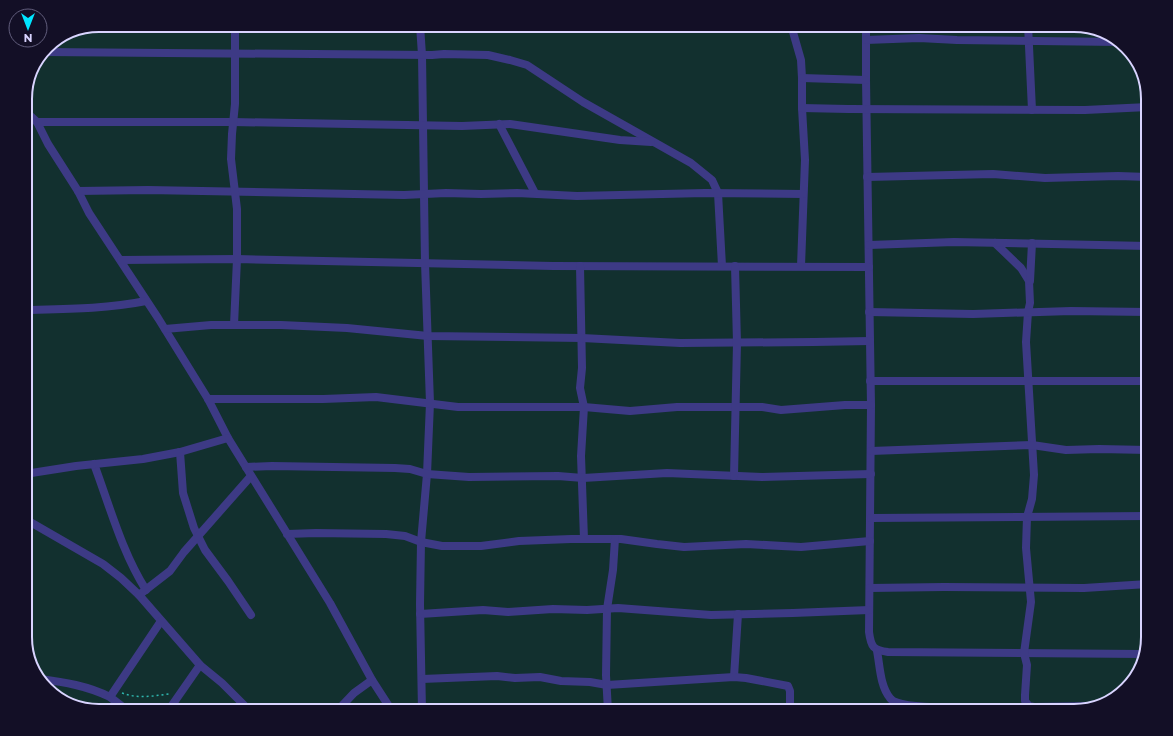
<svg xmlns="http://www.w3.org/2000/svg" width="1173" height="736" viewBox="0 0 1173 736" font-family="Montserrat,sans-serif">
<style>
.green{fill:#12302f}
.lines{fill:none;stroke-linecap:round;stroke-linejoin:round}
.path{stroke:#2fb8b0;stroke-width:1.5;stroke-dasharray:2 3;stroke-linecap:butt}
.minor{stroke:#3d3a85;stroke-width:8}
.rim{fill:none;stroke:#d9d4ff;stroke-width:2}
</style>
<rect width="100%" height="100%" fill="#130f26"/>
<path class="green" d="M99 25H1074L1115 37 1138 62 1148 99V637L1136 678 1111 701 1074 711H99L58 699 35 674 25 641V95L47 47 71 31Z"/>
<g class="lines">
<path class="path" d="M122 693C138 699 153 696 169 694"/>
<g class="minor">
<path d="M420 25 422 55 425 263 430 403 427 474 421 542 420 604 422 711"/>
<path d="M791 25 801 60 802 78V108L805 160 801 266"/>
<path d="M866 25V80L871 405 869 632C871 647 873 650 888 652L1143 654"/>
<path d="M1028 25 1032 110"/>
<path d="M866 40 919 38 957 40 1119 42"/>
<path d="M44 52 432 55 444 54 488 55 510 60 527 65 583 102 691 163 712 180 718 193 722 266"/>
<path d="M802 78 866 80"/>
<path d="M802 108 848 109 1085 110 1148 107"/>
<path d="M25 111 37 122 48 144 78 191 89 213 158 318 208 399 228 438 330 603 372 680 392 711"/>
<path d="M37 122H233L462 126 510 124 620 140 651 142"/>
<path d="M499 124 535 193"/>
<path d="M867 177 993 174 1045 178 1118 176 1148 177"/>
<path d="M78 191 148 190 404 195 446 193 481 194 517 193 577 196 705 193 803 194"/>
<path d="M995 243 1021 268 1029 281 1030 303 1028 312 1026 342 1034 475 1032 499 1027 517 1026 548 1031 602 1024 653 1027 665 1025 695V701L1029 706 1034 707 1092 706"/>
<path d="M869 245 954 242 1148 246"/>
<path d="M121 260 237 259 553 266 869 267"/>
<path d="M580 266 582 368 580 388 584 407 581 456 584 539"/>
<path d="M1030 281 1032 243"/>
<path d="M25 310C66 309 106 309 146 301"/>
<path d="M869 312 973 314 1071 311 1148 312"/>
<path d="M234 325 237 259V209L231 159 232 134 235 104V25"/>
<path d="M165 329 211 325H281L347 328 428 336 582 338 680 343 814 342 870 341"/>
<path d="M870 381H1148"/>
<path d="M208 399H323L376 397 458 407H584L630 411 677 407H762L781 410 845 405H871"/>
<path d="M871 451 1032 445 1066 450 1099 449 1148 450"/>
<path d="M180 452 183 493 194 528 205 550 228 581 251 615"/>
<path d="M94 464C110 507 122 552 146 590"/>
<path d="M246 467 272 466 395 468 410 469 427 474 469 477 558 476 583 478 667 473 762 477 871 474"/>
<path d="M25 474 76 466 143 459 180 452 228 438"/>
<path d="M734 476 737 343 735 266"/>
<path d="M871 518 1148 516"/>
<path d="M25 519 103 564 121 578 139 595 200 665 222 683 250 711"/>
<path d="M287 534 316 533 386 534 405 536 421 542 442 546H481L519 541 571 539H621L657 544 684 547 746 544 801 547 870 541"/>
<path d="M870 588 944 587 1084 588 1148 584"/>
<path d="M139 595 170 571 184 552 251 476"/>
<path d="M420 614 483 610 508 612 553 609 587 610 618 608 711 615 793 613 869 610"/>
<path d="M877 651C880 666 880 686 890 698 897 709 945 707 959 708L965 711"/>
<path d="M734 677 738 614"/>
<path d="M40 679C64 682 88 686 110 697"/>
<path d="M422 679 497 676 515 678 540 677 561 681 590 682 607 685 734 677 746 678 788 686 790 691V711"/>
<path d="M128 711 110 697 161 621"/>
<path d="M168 711 200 665"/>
<path d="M337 711 354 693 372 680"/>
<path d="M608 711 606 675 607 609 613 570 615 539"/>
</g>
</g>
<path d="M0 0H1173V736H0ZM99 32H1074A67 67 0 0 1 1141 99V637A67 67 0 0 1 1074 704H99A67 67 0 0 1 32 637V99A67 67 0 0 1 99 32Z" fill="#130f26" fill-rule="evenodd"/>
<path class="rim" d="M99 32H1074A67 67 0 0 1 1141 99V637A67 67 0 0 1 1074 704H99A67 67 0 0 1 32 637V99A67 67 0 0 1 99 32Z"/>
<g transform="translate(28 28) rotate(180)"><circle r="19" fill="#130f26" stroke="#625e7d"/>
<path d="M0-3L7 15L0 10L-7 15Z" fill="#00e5ff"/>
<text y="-6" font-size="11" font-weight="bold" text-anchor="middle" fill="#d9d4ff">N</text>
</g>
</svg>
